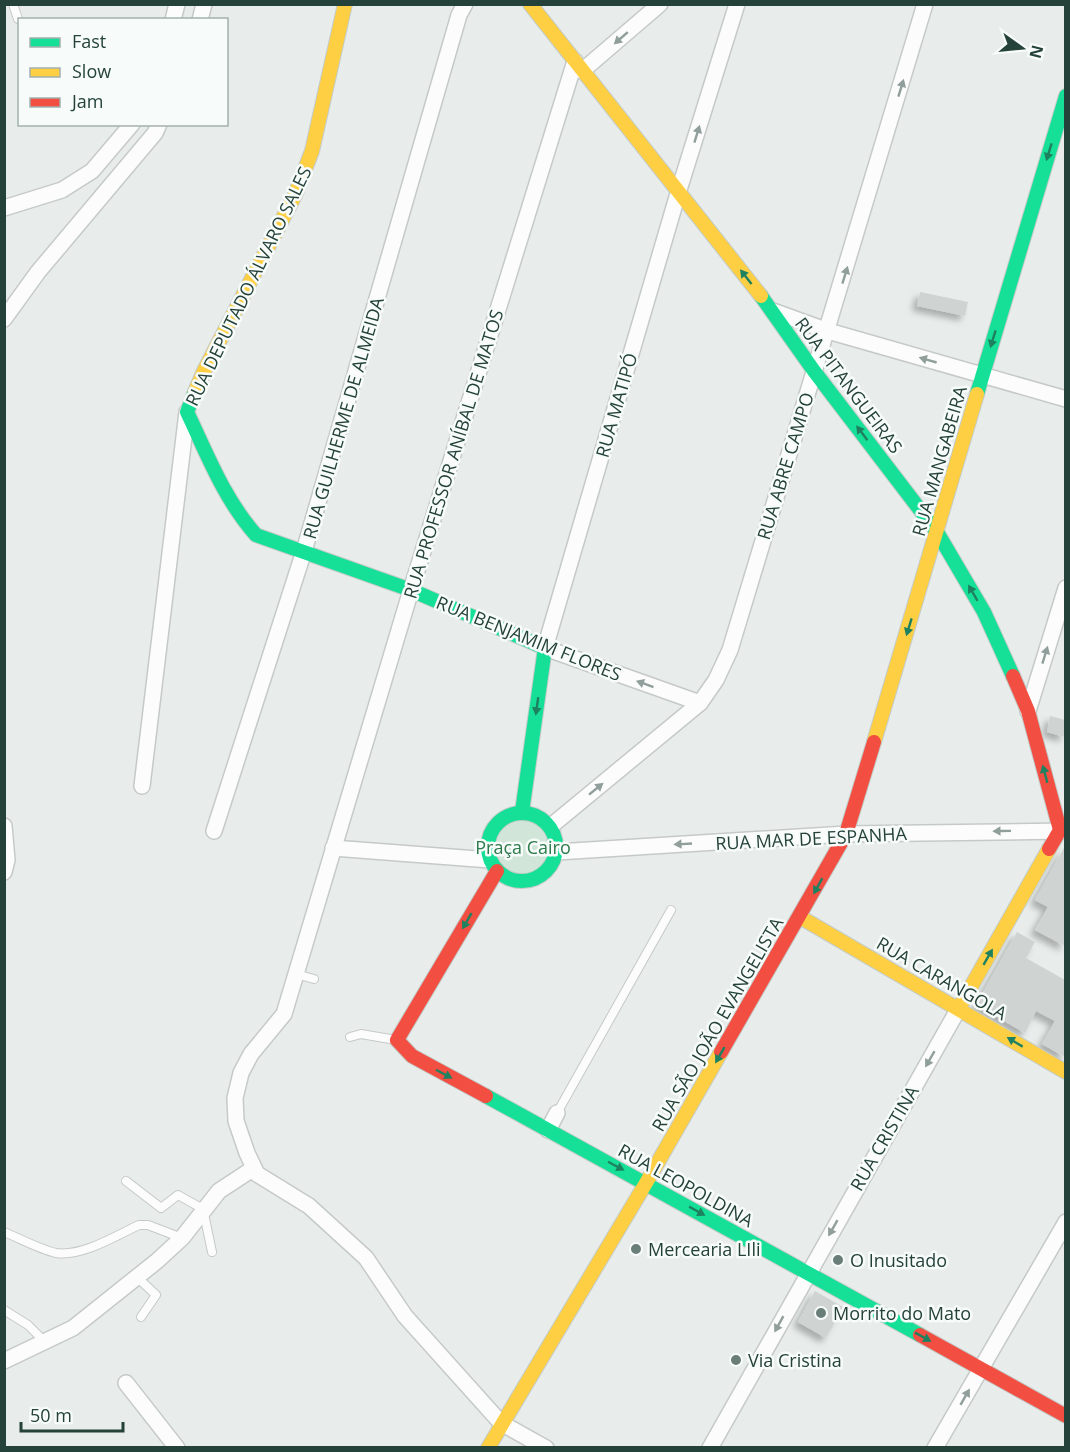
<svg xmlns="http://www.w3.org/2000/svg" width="1070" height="1452" viewBox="0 0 1070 1452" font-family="'Open Sans',sans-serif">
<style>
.green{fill:#d1e6d8}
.building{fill:#cfd4d2;filter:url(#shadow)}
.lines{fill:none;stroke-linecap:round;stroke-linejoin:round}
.lane-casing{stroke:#c5cac8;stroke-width:10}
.street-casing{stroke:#c5cac8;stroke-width:18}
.fast-casing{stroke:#c3cbc8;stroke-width:16}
.slow-casing{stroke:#c3cbc8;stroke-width:16}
.jam-casing{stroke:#c3cbc8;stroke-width:16}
.lane{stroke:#fcfcfc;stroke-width:8}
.street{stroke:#fcfcfc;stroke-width:15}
.fast{stroke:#16e098;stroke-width:14}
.slow{stroke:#ffcf43;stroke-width:14}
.jam{stroke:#f24e42;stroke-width:14}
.oneway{fill:#909f9b}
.oneway2{fill:#1e8160}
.poi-dot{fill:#697e78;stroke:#f7fbf9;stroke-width:2}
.labels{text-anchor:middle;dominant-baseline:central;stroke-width:5;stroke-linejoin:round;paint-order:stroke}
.street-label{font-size:18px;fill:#24423a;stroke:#f7fbf9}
.park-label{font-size:18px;fill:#2d7a4b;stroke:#f7fbf9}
.poi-label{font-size:18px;fill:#24423a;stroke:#f7fbf9;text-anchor:start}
</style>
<defs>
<filter id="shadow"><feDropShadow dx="-5" dy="5" stdDeviation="3" flood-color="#0004"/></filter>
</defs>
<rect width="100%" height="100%" fill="#e8edeb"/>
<circle class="green" cx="523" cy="847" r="31"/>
<g class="building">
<path d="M920 292 968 302 965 316 917 306Z"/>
<path d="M1050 716 1065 720V737L1047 732Z"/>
<path d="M1065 846V946L1035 930 1048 907 1035 900Z"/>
<path d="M1017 932 1035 942 1026 958 1065 980V1057L1042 1044 1055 1021 1036 1011 1025 1033 976 1005Z"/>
<path d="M815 1291 843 1307 826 1338 798 1322Z"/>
</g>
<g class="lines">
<g class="lane-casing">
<g id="lane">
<path d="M13 4 18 19"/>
<path d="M296 974 314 979"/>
<path d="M350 1037 361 1034 396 1040"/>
<path d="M557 1113 671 910"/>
<path d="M126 1181 161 1208 178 1195 203 1209 212 1252"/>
<path d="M4 1232C21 1239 39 1249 56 1253 82 1257 115 1236 139 1225H148L182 1238"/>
<path d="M137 1277 156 1295 141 1317"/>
<path d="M4 1310 28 1325 45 1342"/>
</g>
</g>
<g class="street-casing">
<g id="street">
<path d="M173 20 177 4"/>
<path d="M200 20 204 4"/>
<path d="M582 71 660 4"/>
<path d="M4 208 62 190 92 171 132 124"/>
<path d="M773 311 828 331 1066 399"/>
<path d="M4 319 38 272 155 133 159 124"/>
<path d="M700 703 545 648 679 190 737 4"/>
<path d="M1028 711 1066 588"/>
<path d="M142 786 187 412"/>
<path d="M4 826 7 860 4 872"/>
<path d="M551 826 700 703 716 680 730 650 925 4"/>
<path d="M214 831 304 551 459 15 465 4"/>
<path d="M333 848 490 860"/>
<path d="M557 852 846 834 1066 831"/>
<path d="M548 1130 557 1113"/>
<path d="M4 1361 73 1328 157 1261 182 1238 219 1191 254 1168"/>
<path d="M126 1383 177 1448"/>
<path d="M546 1448 501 1423 405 1316 366 1258 309 1206 257 1174 247 1153 236 1121 235 1098 241 1073 251 1054 284 1014 411 590 575 61"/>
<path d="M710 1448 959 1008"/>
<path d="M935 1448 1066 1222"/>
</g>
</g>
<g class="fast-casing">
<g id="fast">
<path d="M761 296 814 371 937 532 984 612 1013 676"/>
<path d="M195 392 187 412C207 454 224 499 256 535L411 590 545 648 522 812"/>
<path d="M977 394 1066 96"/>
<circle cx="522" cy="847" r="34"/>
<path d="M486 1096 920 1335"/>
</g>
</g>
<g class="slow-casing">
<g id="slow">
<path d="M530 4 761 296"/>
<path d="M195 392 204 371 295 195 312 151 345 4"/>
<path d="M874 742 977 394"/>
<path d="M800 917 1066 1072"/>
<path d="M959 1008 1049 849"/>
<path d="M488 1448 646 1183 721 1052"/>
</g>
</g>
<g class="jam-casing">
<g id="jam">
<path d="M1013 676 1028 711 1060 830 1049 849"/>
<path d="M721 1052 846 834 874 742"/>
<path d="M486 1096 412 1056 397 1040 497 871"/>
<path d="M920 1335 1066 1416"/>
</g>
</g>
<use href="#lane" class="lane"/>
<use href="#street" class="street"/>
<use href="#fast" class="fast"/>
<use href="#slow" class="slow"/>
<use href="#jam" class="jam"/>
</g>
<defs><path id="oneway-solid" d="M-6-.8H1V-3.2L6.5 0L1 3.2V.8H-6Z" transform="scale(1.5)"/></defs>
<g class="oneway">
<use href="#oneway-solid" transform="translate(621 38) rotate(139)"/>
<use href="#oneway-solid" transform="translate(901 88) rotate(-73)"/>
<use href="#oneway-solid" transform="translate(697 134) rotate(-73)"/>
<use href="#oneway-solid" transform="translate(845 275) rotate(-73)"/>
<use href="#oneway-solid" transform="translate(928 360) rotate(-164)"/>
<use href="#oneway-solid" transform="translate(1045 655) rotate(-73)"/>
<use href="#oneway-solid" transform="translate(645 684) rotate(-160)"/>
<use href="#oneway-solid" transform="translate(596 789) rotate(-39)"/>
<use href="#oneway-solid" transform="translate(1002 831) rotate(179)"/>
<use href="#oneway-solid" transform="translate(683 844) rotate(177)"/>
<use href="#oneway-solid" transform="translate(930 1059) rotate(120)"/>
<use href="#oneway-solid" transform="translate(833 1228) rotate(120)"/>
<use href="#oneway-solid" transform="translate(779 1324) rotate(119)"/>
<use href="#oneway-solid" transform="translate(965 1397) rotate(-60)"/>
</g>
<g class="oneway2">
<use href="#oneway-solid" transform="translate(1049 152) rotate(107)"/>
<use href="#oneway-solid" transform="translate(746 277) rotate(-128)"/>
<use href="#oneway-solid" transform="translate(993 339) rotate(107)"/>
<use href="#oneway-solid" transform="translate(862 433) rotate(-127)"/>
<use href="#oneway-solid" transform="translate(973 593) rotate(-120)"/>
<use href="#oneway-solid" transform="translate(909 627) rotate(107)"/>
<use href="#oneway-solid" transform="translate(537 706) rotate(98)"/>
<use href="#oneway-solid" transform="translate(1045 774) rotate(-105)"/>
<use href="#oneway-solid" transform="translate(818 886) rotate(119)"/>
<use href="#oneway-solid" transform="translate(467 921) rotate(120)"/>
<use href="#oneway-solid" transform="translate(988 957) rotate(-60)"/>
<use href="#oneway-solid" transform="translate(1015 1042) rotate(-149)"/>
<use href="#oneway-solid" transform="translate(720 1055) rotate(120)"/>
<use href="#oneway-solid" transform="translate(444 1074) rotate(28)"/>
<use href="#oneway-solid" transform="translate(616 1166) rotate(28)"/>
<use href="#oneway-solid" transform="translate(697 1211) rotate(29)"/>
<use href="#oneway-solid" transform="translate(923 1337) rotate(29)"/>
</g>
<g class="poi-dot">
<circle cx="636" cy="1249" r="6"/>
<circle cx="838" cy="1260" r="6"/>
<circle cx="821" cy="1313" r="6"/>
<circle cx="736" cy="1360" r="6"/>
</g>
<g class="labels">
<g class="street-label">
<text transform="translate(248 286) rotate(-64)">RUA DEPUTADO ÁLVARO SALES</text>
<text transform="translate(849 385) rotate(53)">RUA PITANGUEIRAS</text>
<text transform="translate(616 405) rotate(-74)">RUA MATIPÓ</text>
<text transform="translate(343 418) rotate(-74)">RUA GUILHERME DE ALMEIDA</text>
<text transform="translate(453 454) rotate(-73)">RUA PROFESSOR ANÍBAL DE MATOS</text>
<text transform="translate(939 461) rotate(-74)">RUA MANGABEIRA</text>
<text transform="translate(785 466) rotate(-73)">RUA ABRE CAMPO</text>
<text transform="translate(529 638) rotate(22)">RUA BENJAMIM FLORES</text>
<text transform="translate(811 838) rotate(-3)">RUA MAR DE ESPANHA</text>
<text transform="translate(942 978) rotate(30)">RUA CARANGOLA</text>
<text transform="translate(717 1024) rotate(-60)">RUA SÃO JOÃO EVANGELISTA</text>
<text transform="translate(884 1138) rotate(-60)">RUA CRISTINA</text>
<text transform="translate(686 1185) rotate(29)">RUA LEOPOLDINA</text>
</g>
<g class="park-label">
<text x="523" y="847">Praça Cairo</text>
</g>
<g class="poi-label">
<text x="648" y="1249">Mercearia LIli</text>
<text x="850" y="1260">O Inusitado</text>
<text x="833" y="1313">Morrito do Mato</text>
<text x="748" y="1360">Via Cristina</text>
</g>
</g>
<rect width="1070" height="1452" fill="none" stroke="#24423a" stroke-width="12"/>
<rect x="18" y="18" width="210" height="108" fill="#f7fbf9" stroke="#a3b1ad" stroke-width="1.5"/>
<rect x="30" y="38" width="30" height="9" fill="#16e098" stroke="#a3b1ad" stroke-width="1.5"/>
<text x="72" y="48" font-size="18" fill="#24423a">Fast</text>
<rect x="30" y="68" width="30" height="9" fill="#ffcf43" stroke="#a3b1ad" stroke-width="1.5"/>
<text x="72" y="78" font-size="18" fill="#24423a">Slow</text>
<rect x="30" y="98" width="30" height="9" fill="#f24e42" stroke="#a3b1ad" stroke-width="1.5"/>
<text x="72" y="108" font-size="18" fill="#24423a">Jam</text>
<g transform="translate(1022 48) rotate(105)" stroke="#f7fbf9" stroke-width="4.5" paint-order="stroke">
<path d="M0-4.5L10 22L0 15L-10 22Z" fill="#24423a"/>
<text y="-9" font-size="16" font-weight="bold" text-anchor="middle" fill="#24423a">N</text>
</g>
<path d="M21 1422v9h102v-9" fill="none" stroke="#24423a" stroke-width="3"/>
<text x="30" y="1422" font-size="18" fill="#24423a" stroke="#f7fbf9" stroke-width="4.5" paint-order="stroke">50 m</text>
</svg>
